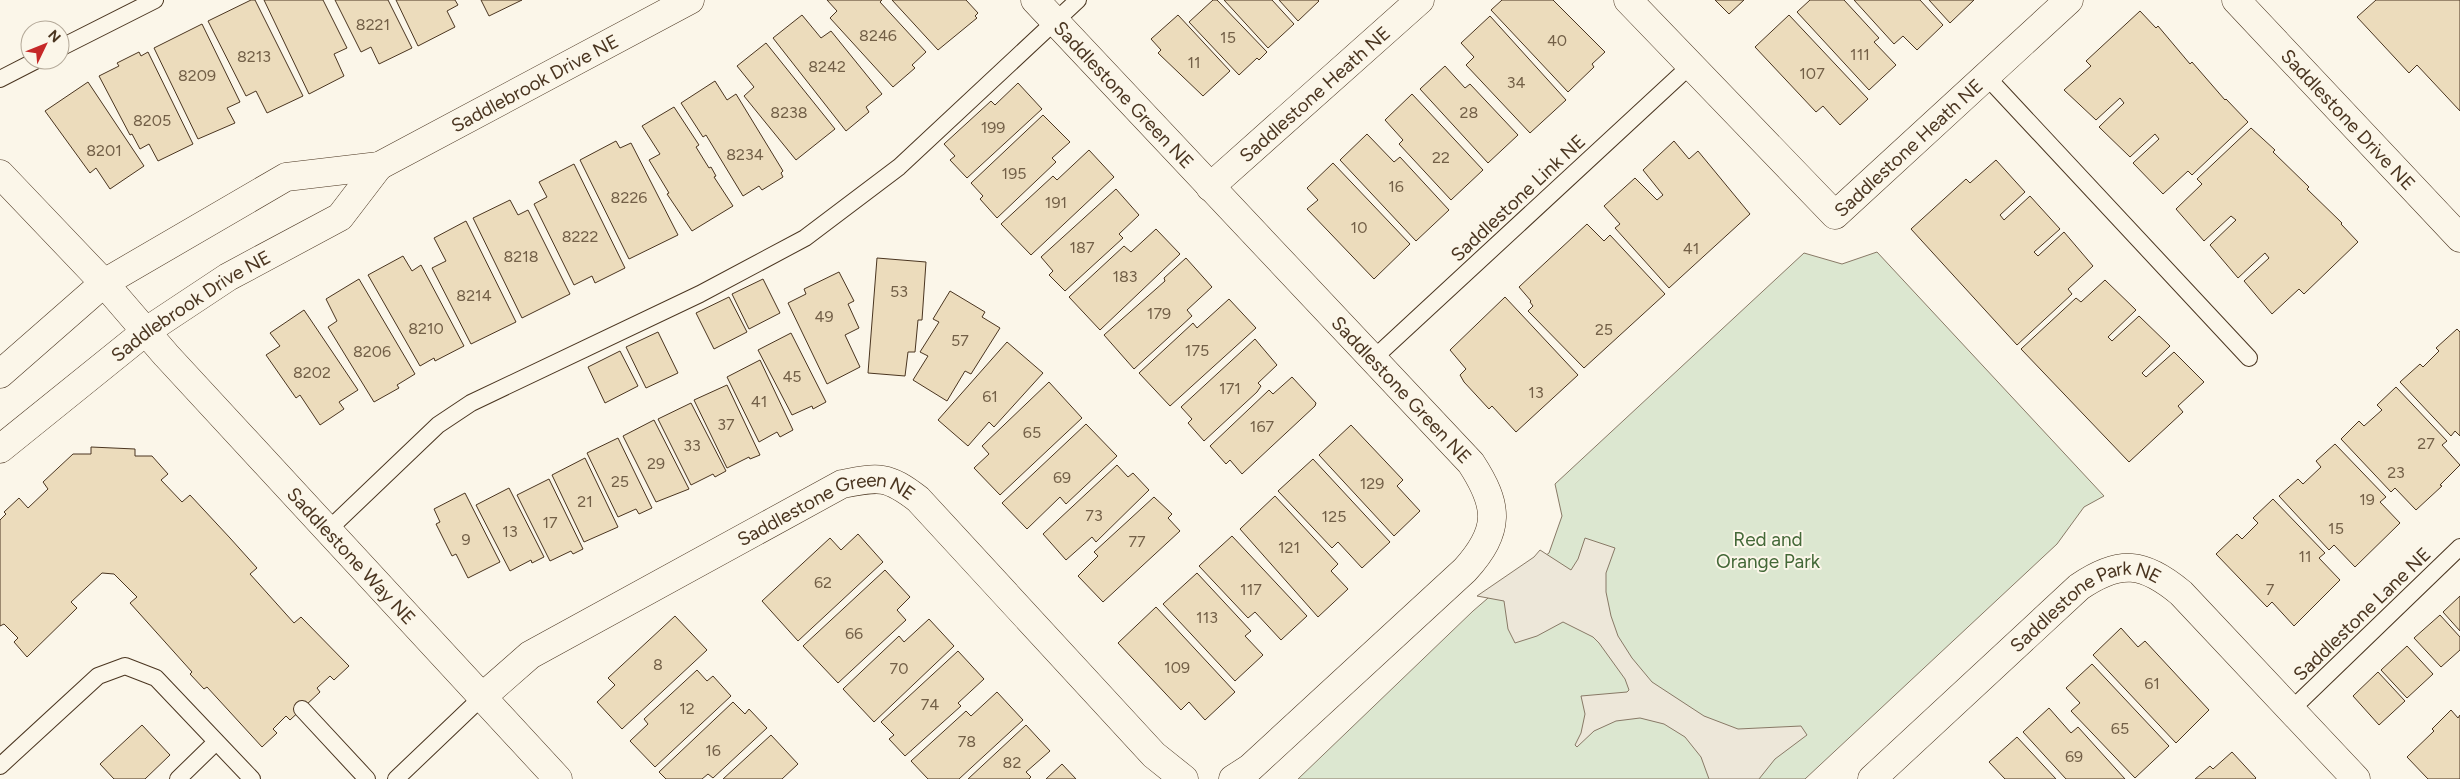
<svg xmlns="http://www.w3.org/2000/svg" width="2460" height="779" viewBox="0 0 2460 779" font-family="Figtree,sans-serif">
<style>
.green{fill:#dce7d0;stroke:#887966}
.parking{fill:#ede7d9;stroke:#887966}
.building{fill:#ecdcbc;stroke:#4a3520}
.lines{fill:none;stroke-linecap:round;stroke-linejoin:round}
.lane-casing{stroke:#4a3520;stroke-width:18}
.street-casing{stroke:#4a3520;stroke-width:29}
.secondary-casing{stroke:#4a3520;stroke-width:29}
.lane{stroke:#fbf6e9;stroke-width:16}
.street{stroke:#fbf6e9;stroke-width:28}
.secondary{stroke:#fbf6e9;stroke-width:28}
.labels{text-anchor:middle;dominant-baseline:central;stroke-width:4;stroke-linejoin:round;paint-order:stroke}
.number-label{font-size:16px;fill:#725f47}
.street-label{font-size:19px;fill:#4a3520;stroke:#fbf6e9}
.park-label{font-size:19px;fill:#436837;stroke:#fbf6e9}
</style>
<rect width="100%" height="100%" fill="#fbf6e9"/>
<path class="green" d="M1877 252 2104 496 2084 507 2057 544 1805 779H1298L1473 611 1495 592 1549 553 1562 516 1555 484 1804 253 1842 264Z"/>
<path class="parking" d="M1585 538 1615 548 1606 573V592L1611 616 1618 636 1632 658 1652 682 1704 716 1738 729 1801 726 1807 735 1775 759 1759 779H1709L1701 757 1685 737 1664 724 1640 718 1616 721 1594 731 1577 747 1575 745 1581 733 1585 714 1581 696 1627 692 1629 690 1625 679 1599 643 1593 637 1563 622 1537 636 1515 643 1508 629 1504 601 1477 596 1534 557 1540 550 1571 570 1578 559Z"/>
<g class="building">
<path d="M251 0H255L303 96 267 113 256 91 246 96 208 21Z"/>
<path d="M264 0H323L347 48 334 54 344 76 309 94Z"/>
<path d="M335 0H388L412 48 379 64 371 47 361 52Z"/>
<path d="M396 0H455L458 5 447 11 455 27 418 46Z"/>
<path d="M481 0H522L489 16Z"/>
<path d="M827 0H882L880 2 926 52 912 65 915 68 893 87 830 18 837 11Z"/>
<path d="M892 0H966L978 13 975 16 977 18 938 50Z"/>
<path d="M1213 0H1217L1267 52 1259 60 1257 58 1239 75 1189 22Z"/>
<path d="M1224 0H1272L1294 24 1268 48Z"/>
<path d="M1279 0H1318L1319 1 1298 21Z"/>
<path d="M1502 0H1553L1605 52 1592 64 1594 67 1568 92 1491 10Z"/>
<path d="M1715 0H1744L1729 14Z"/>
<path d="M1810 0H1844L1879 38 1874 42 1896 65 1869 90 1797 12Z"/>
<path d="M1854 0H1920L1943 25 1917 50 1903 36 1894 44Z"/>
<path d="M1929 0H1974L1950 23Z"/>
<path d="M2376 0H2460V111L2417 65 2409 73 2357 17Z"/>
<path d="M2140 11 2156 28 2158 26 2190 64 2192 62 2225 100 2226 99 2248 122 2192 175 2188 171 2163 194 2133 163 2159 139 2155 134 2130 157 2099 127 2124 103 2120 98 2096 120 2064 90 2091 66 2086 61Z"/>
<path d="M802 15 821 38 831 31 882 94 866 107 869 112 846 131 773 38Z"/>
<path d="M1178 15 1230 71 1203 96 1158 53 1161 50 1151 39Z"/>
<path d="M1789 15 1868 99 1840 125 1823 106 1816 112 1755 47Z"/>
<path d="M1490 16 1566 100 1530 133 1466 65 1474 57 1461 43Z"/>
<path d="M202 24 240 102 227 108 235 123 198 139 154 48Z"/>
<path d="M766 43 835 129 796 160 744 96 754 87 737 66Z"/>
<path d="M139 52 141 56 148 52 193 144 158 161 149 144 140 149 132 134 130 135 99 76 119 66 117 63Z"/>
<path d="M1445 66 1465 88 1470 84 1518 135 1488 163 1420 89Z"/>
<path d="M715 81 727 100 736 94 783 171 781 173 783 177 762 190 759 186 743 196 706 135 703 137 681 103Z"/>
<path d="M88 82 144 166 110 189 96 168 90 173 45 111Z"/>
<path d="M1018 83 1042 109 967 178 950 160 955 156 944 144 991 101 995 105Z"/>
<path d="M1412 94 1483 170 1451 200 1399 144 1403 140 1385 120Z"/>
<path d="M674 107 699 145 696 147 709 168 711 167 716 176 714 177 733 206 692 231 667 194 669 193 649 160 660 154 642 126Z"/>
<path d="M1043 115 1070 142 1052 158 1056 162 997 218 980 199 983 196 971 183Z"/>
<path d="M2251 128 2275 150 2273 152 2309 187 2307 189 2342 223 2341 224 2358 242 2304 294 2299 289 2272 314 2244 281 2269 258 2265 253 2238 278 2210 245 2236 220 2231 216 2204 241 2176 209 2202 184 2197 179Z"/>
<path d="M1367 134 1394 162 1400 157 1449 210 1416 241 1340 160Z"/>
<path d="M616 141 620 148 631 143 678 235 629 259 580 160Z"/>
<path d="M1674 141 1689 159 1698 151 1750 214 1669 288 1615 228 1620 224 1604 206 1635 178 1657 200 1663 195 1643 170Z"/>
<path d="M1089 150 1114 177 1031 255 1001 224 1053 176 1057 180Z"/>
<path d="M1996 160 2025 192 2000 215 2004 220 2030 196 2060 229 2034 252 2038 256 2064 232 2093 266 2068 289 2072 294 2017 345 1911 229 1966 179 1970 183Z"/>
<path d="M1333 163 1410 244 1374 279 1307 209 1318 200 1307 188Z"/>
<path d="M574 164 625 268 595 283 592 276 574 285 534 204 547 197 539 182Z"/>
<path d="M1116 189 1139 215 1119 234 1123 238 1065 291 1049 275 1053 271 1041 257Z"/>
<path d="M510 200 518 215 528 210 570 294 522 318 473 218Z"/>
<path d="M466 221 516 322 471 344 432 268 446 261 434 238Z"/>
<path d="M1587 224 1604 241 1610 235 1665 294 1584 368 1528 311 1533 306 1530 302 1531 301 1519 287Z"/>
<path d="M1156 229 1180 254 1100 330 1069 297 1124 246 1131 252Z"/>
<path d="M403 256 412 271 421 265 464 346 435 361 434 358 420 366 368 275Z"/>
<path d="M877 258 926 262 922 320H918L915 352H908L905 376 868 373Z"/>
<path d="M1186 258 1212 287 1187 310 1192 316 1134 369 1104 335 1165 281 1164 278Z"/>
<path d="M839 272 854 301 848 304 859 328 845 335 860 367 827 384 788 303 806 294 804 289Z"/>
<path d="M359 279 415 374 397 385 399 388 374 402 328 327 337 321 326 299Z"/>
<path d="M763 279 780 313 749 329 732 294Z"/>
<path d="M2105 280 2136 310 2108 337 2112 341 2139 316 2170 346 2142 373 2146 377 2174 352 2204 382 2178 406 2183 412 2129 462 2021 349 2076 298 2081 302Z"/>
<path d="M950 291 985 312 982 317 1000 328 971 374 965 371 947 401 913 380 928 356 920 352 939 322 933 319Z"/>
<path d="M729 297 747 332 714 349 696 313Z"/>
<path d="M1505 297 1578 375 1516 432 1492 406 1489 409 1464 382 1460 375 1466 369 1450 350Z"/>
<path d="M1229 299 1256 328 1170 406 1139 373 1193 323 1197 328Z"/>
<path d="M304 310 358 390 339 402 344 409 320 425 300 395 296 398 266 355 280 346 270 333Z"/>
<path d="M2457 329 2460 332V436L2455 431 2451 436 2400 382 2420 364 2423 367 2439 351 2436 348Z"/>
<path d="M658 332 678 373 646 388 626 347Z"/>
<path d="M791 333 826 402 813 409 812 406 792 415 758 350Z"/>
<path d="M1255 339 1277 365 1258 383 1261 386 1257 392 1204 441 1188 423 1192 419 1181 407Z"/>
<path d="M1007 342 1043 373 994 427 989 422 968 446 938 420Z"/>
<path d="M620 351 638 386 605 403 588 367Z"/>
<path d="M760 360 793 430 780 437 777 432 759 442 727 377Z"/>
<path d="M1292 377 1316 403 1315 406 1242 474 1230 460 1226 464 1210 446 1269 390 1273 394Z"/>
<path d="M1049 382 1082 418 1000 495 974 468 989 454 982 446Z"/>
<path d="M727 385 760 455 750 459 749 457 727 468 694 400Z"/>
<path d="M2396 387 2447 441 2442 445 2460 465 2440 485 2442 486 2416 510 2395 488 2391 492 2341 439 2359 421 2364 426 2382 410 2377 405Z"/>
<path d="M691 403 726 471 715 477 713 474 691 485 658 419Z"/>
<path d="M654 420 689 489 656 502 623 436Z"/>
<path d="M1086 424 1117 456 1066 504 1060 497 1027 529 1002 503Z"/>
<path d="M1351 425 1403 480 1397 486 1420 511 1394 536 1319 455Z"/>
<path d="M618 438 652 508 639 514 636 509 618 517 587 453Z"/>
<path d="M2335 444 2386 497 2380 502 2400 523 2355 567 2334 545 2329 550 2279 496 2298 479 2303 484 2321 467 2316 461Z"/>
<path d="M91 447 135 449V456H152L168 474 161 480 182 502 190 495 230 538 257 568 250 574 294 623 301 617 349 666 334 680 330 676 317 688 320 692 290 720 286 716 273 729 277 733 262 747 207 687 204 689 190 674 192 672 130 603 137 597 114 574 102 573 71 602 77 608 27 657 14 642 18 638 4 624 0 626V520L6 514 4 512 19 498 28 508 48 489 43 482 73 454H91Z"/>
<path d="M585 458 618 527 584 542 552 475Z"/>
<path d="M1313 459 1390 542 1362 568 1338 542 1332 548 1278 491Z"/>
<path d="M1117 465 1128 477 1133 473 1149 490 1096 542 1092 537 1066 560 1043 534Z"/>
<path d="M549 479 583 549 573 554 571 551 550 561 517 495Z"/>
<path d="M509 488 544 557 532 563 531 560 510 571 476 505Z"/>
<path d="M465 493 500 562 468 578 456 554 452 556 436 524 440 522 434 509Z"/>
<path d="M1275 496 1338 564 1331 571 1348 589 1318 617 1240 529Z"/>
<path d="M1154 497 1172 514 1168 518 1180 531 1103 602 1078 576 1098 556 1094 552Z"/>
<path d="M2273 499 2325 553 2319 558 2340 580 2294 626 2272 602 2267 607 2216 554 2237 534 2242 539 2258 523 2253 518Z"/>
<path d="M858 534 883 562 798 641 762 601 830 538 841 550Z"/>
<path d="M1232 536 1307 616 1281 640 1255 612 1248 618 1199 566Z"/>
<path d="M885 570 910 597 897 610 906 620 838 683 803 646Z"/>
<path d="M1197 573 1251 631 1245 636 1263 655 1235 681 1163 604Z"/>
<path d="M2460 596V631L2443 612Z"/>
<path d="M1156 607 1235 692 1205 720 1189 702 1181 710 1118 643Z"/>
<path d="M2440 615 2460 637V650L2441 667 2414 638Z"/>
<path d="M675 616 707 650 622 729 597 702 615 685 608 678Z"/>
<path d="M929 619 954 646 874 722 843 689 899 636 904 642Z"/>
<path d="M2121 628 2138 647 2145 641 2209 710 2176 743 2093 655Z"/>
<path d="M2407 646 2433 674 2407 698 2381 670Z"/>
<path d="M958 651 984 679 958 703 961 706 905 756 889 739 894 735 881 722Z"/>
<path d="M2092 664 2169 746 2135 778 2071 711 2080 703 2066 688Z"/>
<path d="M697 670 707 681 713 676 731 696 655 767 630 741 648 724 644 719Z"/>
<path d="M2378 672 2405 701 2379 725 2353 696Z"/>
<path d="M997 692 1023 720 959 779H928L911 761 966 711 971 716Z"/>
<path d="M733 702 745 714 749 709 767 728 713 778 708 774 702 779H666L659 772Z"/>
<path d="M2049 708 2071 733 2078 727 2125 779H2066L2023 732Z"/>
<path d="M2451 710 2458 718 2460 715V779H2428L2407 757 2434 731 2432 729Z"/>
<path d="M142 725 170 755 145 779H114L100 764Z"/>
<path d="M1026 725 1050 751 1026 772 1031 777 1029 779H968Z"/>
<path d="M771 735 798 764 782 779H723Z"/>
<path d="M2017 737 2056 779H2005L1989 762Z"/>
<path d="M2232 752 2256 778 2255 779H2195L2210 766 2213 769Z"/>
<path d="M1062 764 1076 779H1046Z"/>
</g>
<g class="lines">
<g class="lane-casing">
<g id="lane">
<path d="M60 48 155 0"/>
<path d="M1986 76 2249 358"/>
<path d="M0 79 37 60"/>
<path d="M1373 359 1691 65"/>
<path d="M327 531 438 425 471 403 700 294 805 238 899 167 1078 0"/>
<path d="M302 709 367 779"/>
<path d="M2292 709 2460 547"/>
<path d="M0 766 98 676 125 666 156 678 252 779"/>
<path d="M178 779 216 742"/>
<path d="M396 779 481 698"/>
</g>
</g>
<g class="street-casing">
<g id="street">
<path id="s1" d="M1035 0 1471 463C1499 506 1501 530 1465 570L1250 768 1233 779"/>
<path id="s2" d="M1628 0 1835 215 2069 0"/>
<path id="s3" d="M2236 0 2460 238"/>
<path id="s4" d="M0 174 104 283 166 355 558 779"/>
<path id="s5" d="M1210 187 1420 0"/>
<path id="s6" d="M481 698 530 655 842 484C879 477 887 475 918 499L1154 755 1184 779"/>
<path id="s7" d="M1872 779 2079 587C2120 559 2144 562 2181 593L2356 779"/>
</g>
</g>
<g class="secondary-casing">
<g id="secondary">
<path id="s8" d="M0 374 104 283 286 177 379 166 690 0"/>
<path id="s9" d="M0 449 145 332 228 277 340 217 379 166"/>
</g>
</g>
<use href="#lane" class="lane"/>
<use href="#street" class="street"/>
<use href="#secondary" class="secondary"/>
</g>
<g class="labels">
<g class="number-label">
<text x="373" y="24">8221</text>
<text x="878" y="35">8246</text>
<text x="1228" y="37">15</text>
<text x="1557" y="40">40</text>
<text x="1860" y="54">111</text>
<text x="254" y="56">8213</text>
<text x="1194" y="62">11</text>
<text x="827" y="66">8242</text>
<text x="1812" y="73">107</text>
<text x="197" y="75">8209</text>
<text x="1516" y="82">34</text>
<text x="789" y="112">8238</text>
<text x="1469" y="112">28</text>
<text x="152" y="120">8205</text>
<text x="993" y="127">199</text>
<text x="104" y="150">8201</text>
<text x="745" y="154">8234</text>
<text x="1441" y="157">22</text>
<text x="1014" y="173">195</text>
<text x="1396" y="186">16</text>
<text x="629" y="197">8226</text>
<text x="1056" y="202">191</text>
<text x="1359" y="227">10</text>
<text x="580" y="236">8222</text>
<text x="1082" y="247">187</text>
<text x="1691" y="248">41</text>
<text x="521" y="256">8218</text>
<text x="1125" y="276">183</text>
<text x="899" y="291">53</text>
<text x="474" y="295">8214</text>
<text x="1159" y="313">179</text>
<text x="824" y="316">49</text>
<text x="426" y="328">8210</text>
<text x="1604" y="329">25</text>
<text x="960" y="340">57</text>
<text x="1197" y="350">175</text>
<text x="372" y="351">8206</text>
<text x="312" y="372">8202</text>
<text x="792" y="376">45</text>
<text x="1230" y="388">171</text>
<text x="1536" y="392">13</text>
<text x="990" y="396">61</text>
<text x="759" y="401">41</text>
<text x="726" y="424">37</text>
<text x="1262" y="426">167</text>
<text x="1032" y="432">65</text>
<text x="2426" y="443">27</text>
<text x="692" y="445">33</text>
<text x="656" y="463">29</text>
<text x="2396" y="472">23</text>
<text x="1062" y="477">69</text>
<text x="620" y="481">25</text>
<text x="1372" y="483">129</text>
<text x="2367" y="499">19</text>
<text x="585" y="501">21</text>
<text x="1094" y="515">73</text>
<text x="1334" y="516">125</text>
<text x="550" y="522">17</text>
<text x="2336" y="528">15</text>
<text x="510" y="531">13</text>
<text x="466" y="539">9</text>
<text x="1137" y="541">77</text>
<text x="1289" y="547">121</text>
<text x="2305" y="556">11</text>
<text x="823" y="582">62</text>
<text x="1251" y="589">117</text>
<text x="2270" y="589">7</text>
<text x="1207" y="617">113</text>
<text x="854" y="633">66</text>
<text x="658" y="664">8</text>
<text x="1177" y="667">109</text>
<text x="899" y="668">70</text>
<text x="2152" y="683">61</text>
<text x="930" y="704">74</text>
<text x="687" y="708">12</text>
<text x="2120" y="728">65</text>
<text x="967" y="741">78</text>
<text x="713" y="750">16</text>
<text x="2074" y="756">69</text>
<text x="1012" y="762">82</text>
</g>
<g class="street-label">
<text stroke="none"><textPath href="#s8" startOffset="619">Saddlebrook Drive NE</textPath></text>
<text stroke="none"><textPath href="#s5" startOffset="140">Saddlestone Heath NE</textPath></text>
<text stroke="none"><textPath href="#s1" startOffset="130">Saddlestone Green NE</textPath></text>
<text stroke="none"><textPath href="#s3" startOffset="164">Saddlestone Drive NE</textPath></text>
<text stroke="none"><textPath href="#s2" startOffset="398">Saddlestone Heath NE</textPath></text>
<text transform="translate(1518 198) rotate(-43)">Saddlestone Link NE</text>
<text stroke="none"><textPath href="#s9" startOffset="239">Saddlebrook Drive NE</textPath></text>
<text stroke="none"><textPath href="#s1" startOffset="535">Saddlestone Green NE</textPath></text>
<text stroke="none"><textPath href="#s6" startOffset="400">Saddlestone Green NE</textPath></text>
<text stroke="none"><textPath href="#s4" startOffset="519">Saddlestone Way NE</textPath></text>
<text transform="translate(2362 614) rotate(-44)">Saddlestone Lane NE</text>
<text stroke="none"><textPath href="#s7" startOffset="281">Saddlestone Park NE</textPath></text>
</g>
<g class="park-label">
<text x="1768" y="539">Red and<tspan x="1768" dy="22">Orange Park</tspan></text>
</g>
</g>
<g transform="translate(45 45) rotate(47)"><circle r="24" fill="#fbf6e9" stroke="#b4a999"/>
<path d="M0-4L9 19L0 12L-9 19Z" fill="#c62828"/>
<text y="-8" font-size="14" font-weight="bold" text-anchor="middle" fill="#4a3520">N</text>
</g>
</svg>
